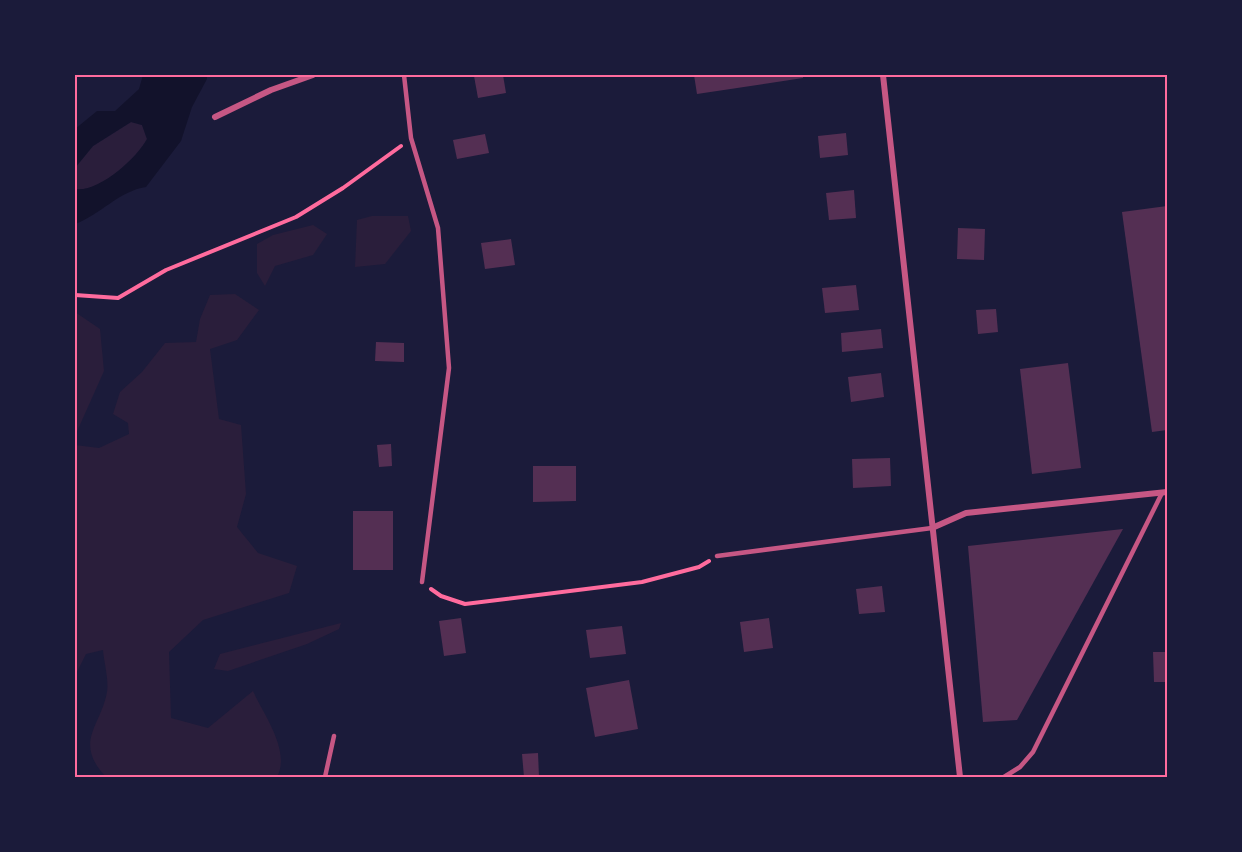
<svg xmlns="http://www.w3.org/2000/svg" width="1242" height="852" viewBox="0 0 1242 852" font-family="'Golos Text',sans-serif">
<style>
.green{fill:#2a1e3b}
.water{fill:#12122b}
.building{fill:#542f53}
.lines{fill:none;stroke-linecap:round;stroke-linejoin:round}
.path{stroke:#ff6b9d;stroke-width:4}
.service{stroke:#c65784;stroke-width:4.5}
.minor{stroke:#c65784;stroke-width:6}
.neatline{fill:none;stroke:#ff6b9d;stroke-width:2}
</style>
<rect width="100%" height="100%" fill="#1b1b3a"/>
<g class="green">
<path d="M131 122 142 125 147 139C137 158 98 194 75 189V168L93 146Z"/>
<path d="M372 216H408L411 231 385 264 355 267 357 220Z"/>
<path d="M313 225 327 234 313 255 275 266 265 286 257 273V244L273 235Z"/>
<path d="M235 294 259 310 237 340 210 349 219 419 241 425 246 494 237 527 258 553 297 566 289 593 203 620 169 652 171 718 208 728 253 691C264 715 291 751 277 777H106C73 742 101 726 107 692 109 680 104 662 103 650L86 654 75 676V445L99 448 129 434 128 423 113 414 120 392 142 372 165 343 196 342 200 319 210 295Z"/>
<path d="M75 312 100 329 104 371 75 436Z"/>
<path d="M341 623 339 629 307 644 228 671 214 669 220 654Z"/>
</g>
<path class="water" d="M143 75H207V79L192 107 181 141 146 187C119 191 100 215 75 224V189C98 193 137 158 147 139L142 125 131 122 93 146 75 168V129L97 111H115L139 89Z"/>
<g class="building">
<path d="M503 75 506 93 478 98 474 76Z"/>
<path d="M694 75H803V78L697 94Z"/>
<path d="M846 133 848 155 820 158 818 136Z"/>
<path d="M485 134 489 153 457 159 453 140Z"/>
<path d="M854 190 856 218 829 220 826 193Z"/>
<path d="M1167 206V430L1152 432 1122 212Z"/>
<path d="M958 228 985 229 984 260 957 259Z"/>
<path d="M511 239 515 265 485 269 481 243Z"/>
<path d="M856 285 859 310 825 313 822 288Z"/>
<path d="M996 309 998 332 978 334 976 310Z"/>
<path d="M881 329 883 348 842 352 841 333Z"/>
<path d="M376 342 404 343V362L375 361Z"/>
<path d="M1068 363 1081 468 1032 474 1020 369Z"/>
<path d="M881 373 884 397 851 402 848 377Z"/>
<path d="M391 444 392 466 379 467 377 445Z"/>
<path d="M890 458 891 486 853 488 852 459Z"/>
<path d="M533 466H576V501L533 502Z"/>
<rect x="353" y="511" width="40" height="59"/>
<path d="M1123 529 1017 720 983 722 968 546Z"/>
<path d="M882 586 885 612 859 614 856 589Z"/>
<path d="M461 618 466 653 444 656 439 621Z"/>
<path d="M769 618 773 648 744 652 740 622Z"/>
<path d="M622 626 626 654 590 658 586 630Z"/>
<path d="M1153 652H1167V682H1154Z"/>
<path d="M629 680 638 729 595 737 586 688Z"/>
<path d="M538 753 539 777H524L522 754Z"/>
</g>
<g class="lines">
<g class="path">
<path d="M75 295 118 298 166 270 296 217 343 188 401 146"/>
<path d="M431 589 441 596 465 604 642 582 699 567 709 561"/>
</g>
<g class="service">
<path d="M404 75 411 138 438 228 449 368 422 582"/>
<path d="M717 556 932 528"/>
<path d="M325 777 334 736"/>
<path d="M1004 777 1020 767 1033 752 1162 493"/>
</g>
<g class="minor">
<path d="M883 75 960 777"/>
<path d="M215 117 271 90 313 75"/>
<path d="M932 528 966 513 1167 492"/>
</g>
</g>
<rect width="1242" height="852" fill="none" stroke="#1b1b3a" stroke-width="153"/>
<rect x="76" y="76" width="1090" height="700" class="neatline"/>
</svg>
